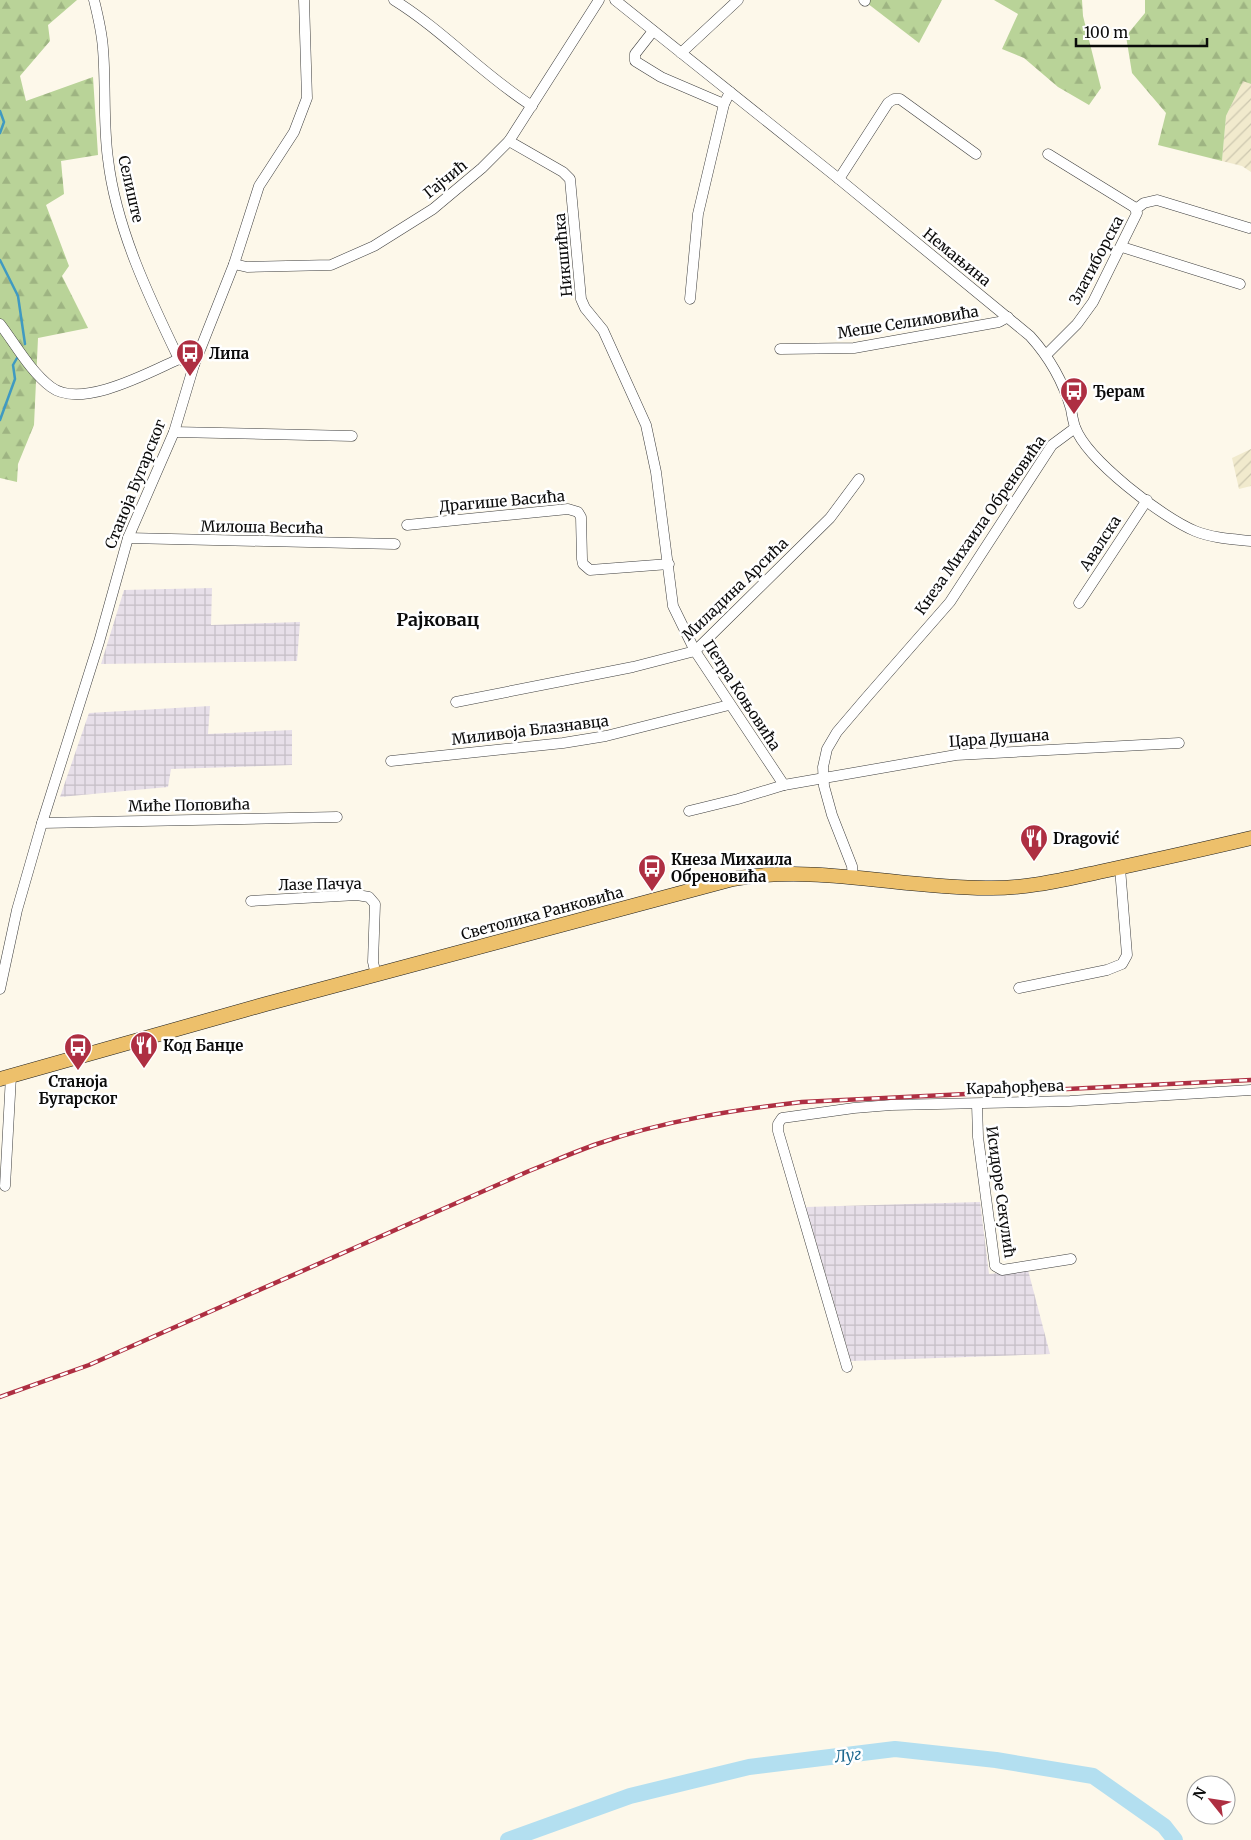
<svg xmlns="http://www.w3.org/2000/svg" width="1251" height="1840" viewBox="0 0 1251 1840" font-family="Merriweather,serif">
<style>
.industrial{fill:url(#industrial-grid)}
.farmland{fill:url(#farmland-furrows)}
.forest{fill:url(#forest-firs)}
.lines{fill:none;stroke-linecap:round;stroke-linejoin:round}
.stream{stroke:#409ac1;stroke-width:2.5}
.river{stroke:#b3dff0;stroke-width:16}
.minor-casing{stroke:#3e3e3e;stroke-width:11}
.major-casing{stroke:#1c1c1c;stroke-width:15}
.minor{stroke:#fff;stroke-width:10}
.major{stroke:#edc06b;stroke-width:14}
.rail-casing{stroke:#ae2f42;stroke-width:4.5}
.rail{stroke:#fff;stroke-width:2.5;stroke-dasharray:8;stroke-linecap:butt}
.labels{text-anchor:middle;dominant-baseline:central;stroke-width:5;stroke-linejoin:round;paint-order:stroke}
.street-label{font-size:15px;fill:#0b0b0b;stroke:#fff}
.poi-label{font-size:15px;font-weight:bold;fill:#0b0b0b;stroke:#fff;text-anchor:start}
.water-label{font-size:16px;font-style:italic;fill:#206a91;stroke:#fff}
.quarter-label{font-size:18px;font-weight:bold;fill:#0b0b0b;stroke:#fff}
</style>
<defs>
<pattern id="industrial-grid" width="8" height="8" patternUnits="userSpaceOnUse" patternTransform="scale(1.25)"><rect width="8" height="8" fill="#e7dfe9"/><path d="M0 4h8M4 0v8" fill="none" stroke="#c5bec6"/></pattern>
<pattern id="farmland-furrows" width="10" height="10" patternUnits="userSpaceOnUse" patternTransform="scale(1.25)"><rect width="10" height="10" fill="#f1eacd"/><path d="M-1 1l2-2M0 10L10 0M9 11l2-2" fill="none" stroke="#cdc7af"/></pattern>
<pattern id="forest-firs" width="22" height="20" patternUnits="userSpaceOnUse" patternTransform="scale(1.25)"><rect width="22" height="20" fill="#b9d398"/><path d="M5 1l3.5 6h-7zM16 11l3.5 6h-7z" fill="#9eb482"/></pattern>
</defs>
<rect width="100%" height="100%" fill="#fdf8ea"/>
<g class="industrial">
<path d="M212 588 211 625 300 622 297 661 101 664 124 590Z"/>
<path d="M210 706 208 734 292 730V765L171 769 168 787 60 797 89 713Z"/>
<path d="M980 1202 989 1274 1028 1270 1050 1354 851 1361 806 1207Z"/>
</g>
<g class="farmland">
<path d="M1243 80 1251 84V172L1242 166 1222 161 1226 116Z"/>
<path d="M1251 449V486L1239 489 1232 458Z"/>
</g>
<g class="forest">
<path d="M0 0H77L48 25 50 41 20 76 26 101 93 77 98 155 61 161 64 194 46 205 69 266 62 276 88 328 38 338 34 425 18 464 17 482 0 478Z"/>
<path d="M863 0H942L919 43Z"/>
<path d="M994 0H1082L1083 16 1101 88 1089 105 1058 87 1024 58 1002 49 1018 14Z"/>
<path d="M1145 0H1251V84L1243 81 1226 116 1222 161 1158 145 1166 113 1132 73 1126 36 1145 13Z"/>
</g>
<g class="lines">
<g class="stream">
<path d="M0 111 4 122 0 133"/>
<path d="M0 260 18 296 25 344"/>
<path d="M0 420 15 379 13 365 17 358"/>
</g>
<path class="river" d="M508 1840 630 1796 749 1767 895 1749 996 1760 1093 1776 1164 1826 1175 1840"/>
<g class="minor-casing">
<g id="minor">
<path d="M94 0C98 16 102 33 103 49 106 85 103 123 108 159 116 228 149 297 179 359L194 365"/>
<path d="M394 0C444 31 483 75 532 106"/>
<path d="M615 0 839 179 1030 336C1050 358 1063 381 1071 409 1072 415 1073 421 1075 427 1087 460 1163 518 1195 531 1212 538 1232 539 1251 541"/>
<path d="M864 0 865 1"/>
<path d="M653 31 635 54V61L661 77 724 104"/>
<path d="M681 53 738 0"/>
<path d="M509 141 563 172 570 179 581 299 585 308 603 330 646 425 656 472 673 606 695 651 784 785"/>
<path d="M839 179 888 103 894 99H900L976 154"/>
<path d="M1136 209 1144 203 1157 200 1249 228"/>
<path d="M1122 247 1240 284"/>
<path d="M234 264 247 267 331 265 374 246 433 209 482 168 509 141 599 0"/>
<path d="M690 299 698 214 724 104 730 92"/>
<path d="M0 324C16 345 30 371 51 387 81 410 150 372 179 359"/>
<path d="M780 349 854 348 999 322 1008 317"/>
<path d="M1047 354 1077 324 1093 302 1137 213 1134 207 1048 154"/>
<path d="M174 432 352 436"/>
<path d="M407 525 568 509 578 512 581 517 582 559 583 564 590 570 669 564"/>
<path d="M128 538 395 544"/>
<path d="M1079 603 1147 500"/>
<path d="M456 702 633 667 695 651 830 518 859 479"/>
<path d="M391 761 563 743 606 736 729 705"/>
<path d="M689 811 738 799 784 785 956 755 1179 743"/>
<path d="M42 823 337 817"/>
<path d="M853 877 852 866 832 815 824 786 823 767 827 749 837 732 866 698 950 602 1052 445 1075 428"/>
<path d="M251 901 357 895 369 897 375 904 373 962 376 975"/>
<path d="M1019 988 1107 970 1122 964 1127 955 1120 868"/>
<path d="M0 989 17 910 42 823 99 642 128 538 174 432 194 365 234 264 259 186 294 132 307 98 304 0"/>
<path d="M977 1104 978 1137 995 1266 1002 1270 1071 1259"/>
<path d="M5 1186 11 1076"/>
<path d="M847 1367 778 1131V1124L782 1118 854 1108 891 1105 1070 1101 1251 1090"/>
</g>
</g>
<g class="major-casing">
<path id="major" d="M0 1079 266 1004 733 879C817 864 901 888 986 888 1025 889 1062 880 1099 872 1150 861 1200 850 1251 838"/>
</g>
<use href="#minor" class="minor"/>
<use href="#major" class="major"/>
<g class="rail-casing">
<path id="rail" d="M0 1397 89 1365 529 1171C552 1162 574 1152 597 1144 663 1121 733 1110 802 1102L1251 1080"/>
</g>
<use href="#rail" class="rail"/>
</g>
<defs>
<g id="bus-pin" transform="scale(1.4375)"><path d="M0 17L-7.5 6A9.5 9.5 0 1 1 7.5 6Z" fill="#ae2f42" stroke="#fff"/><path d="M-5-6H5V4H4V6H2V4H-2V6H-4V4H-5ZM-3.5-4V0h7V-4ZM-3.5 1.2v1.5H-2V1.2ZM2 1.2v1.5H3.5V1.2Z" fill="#fff"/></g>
<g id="restaurant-pin" transform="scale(1.4375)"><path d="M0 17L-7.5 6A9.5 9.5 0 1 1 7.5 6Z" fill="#ae2f42" stroke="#fff"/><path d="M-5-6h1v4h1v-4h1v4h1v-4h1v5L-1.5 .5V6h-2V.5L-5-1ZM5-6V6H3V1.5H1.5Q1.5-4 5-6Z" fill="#fff"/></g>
</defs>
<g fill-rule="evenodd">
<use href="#bus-pin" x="190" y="353"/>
<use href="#bus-pin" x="1074" y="391"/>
<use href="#restaurant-pin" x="1034" y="838"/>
<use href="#bus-pin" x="652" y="868"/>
<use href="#restaurant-pin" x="144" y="1045"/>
<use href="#bus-pin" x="78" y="1047"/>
</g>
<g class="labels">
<g class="street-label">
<text transform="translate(445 179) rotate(-39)">Гајчић</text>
<text transform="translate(131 189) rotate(77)">Селиште</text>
<text transform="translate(563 255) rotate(-95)">Никшићка</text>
<text transform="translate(957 257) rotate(39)">Немањина</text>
<text transform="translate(1096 260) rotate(-62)">Златиборска</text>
<text transform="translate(908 322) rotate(-9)">Меше Селимовића</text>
<text transform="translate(135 484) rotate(-68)">Станоја Бугарског</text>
<text transform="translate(502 501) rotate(-5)">Драгише Васића</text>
<text transform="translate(980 525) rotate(-55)">Кнеза Михаила Обреновића</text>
<text transform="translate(262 527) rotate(1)">Милоша Весића</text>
<text transform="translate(1100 543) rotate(-57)">Авалска</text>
<text transform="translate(735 589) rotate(-44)">Миладина Арсића</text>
<text transform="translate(742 695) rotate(57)">Петра Коњовића</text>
<text transform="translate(530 730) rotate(-7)">Миливоја Блазнавца</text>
<text transform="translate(999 738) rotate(-4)">Цара Душана</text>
<text transform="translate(189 805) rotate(-1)">Миће Поповића</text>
<text transform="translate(320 884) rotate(-1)">Лазе Пачуа</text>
<text transform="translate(542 913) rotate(-15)">Светолика Ранковића</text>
<text transform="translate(1015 1087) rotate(-2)">Карађорђева</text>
<text transform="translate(1001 1192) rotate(82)">Исидоре Секулић</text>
</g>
<g class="poi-label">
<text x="209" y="353">Липа</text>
<text x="1093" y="391">Ђерам</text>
<text x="1053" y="838">Dragović</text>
<text x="671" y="859">Кнеза Михаила<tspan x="671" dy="17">Обреновића</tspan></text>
<text x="163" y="1045">Код Банџе</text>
<text x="78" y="1081" text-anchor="middle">Станоја<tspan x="78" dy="17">Бугарског</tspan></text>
</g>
<g class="water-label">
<text transform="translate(848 1755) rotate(-7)">Луг</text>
</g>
<g class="quarter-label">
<text x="438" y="619">Рајковац</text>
</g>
</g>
<g transform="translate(1211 1800) rotate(300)"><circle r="24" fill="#ffffff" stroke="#9d9d9d"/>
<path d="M0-4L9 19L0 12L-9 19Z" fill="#ae2f42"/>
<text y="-8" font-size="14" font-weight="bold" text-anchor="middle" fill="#0b0b0b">N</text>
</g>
<path d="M1076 38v8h131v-8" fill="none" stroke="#0b0b0b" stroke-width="2.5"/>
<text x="1084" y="38" font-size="15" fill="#0b0b0b" stroke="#ffffff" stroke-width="4" paint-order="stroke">100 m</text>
</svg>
